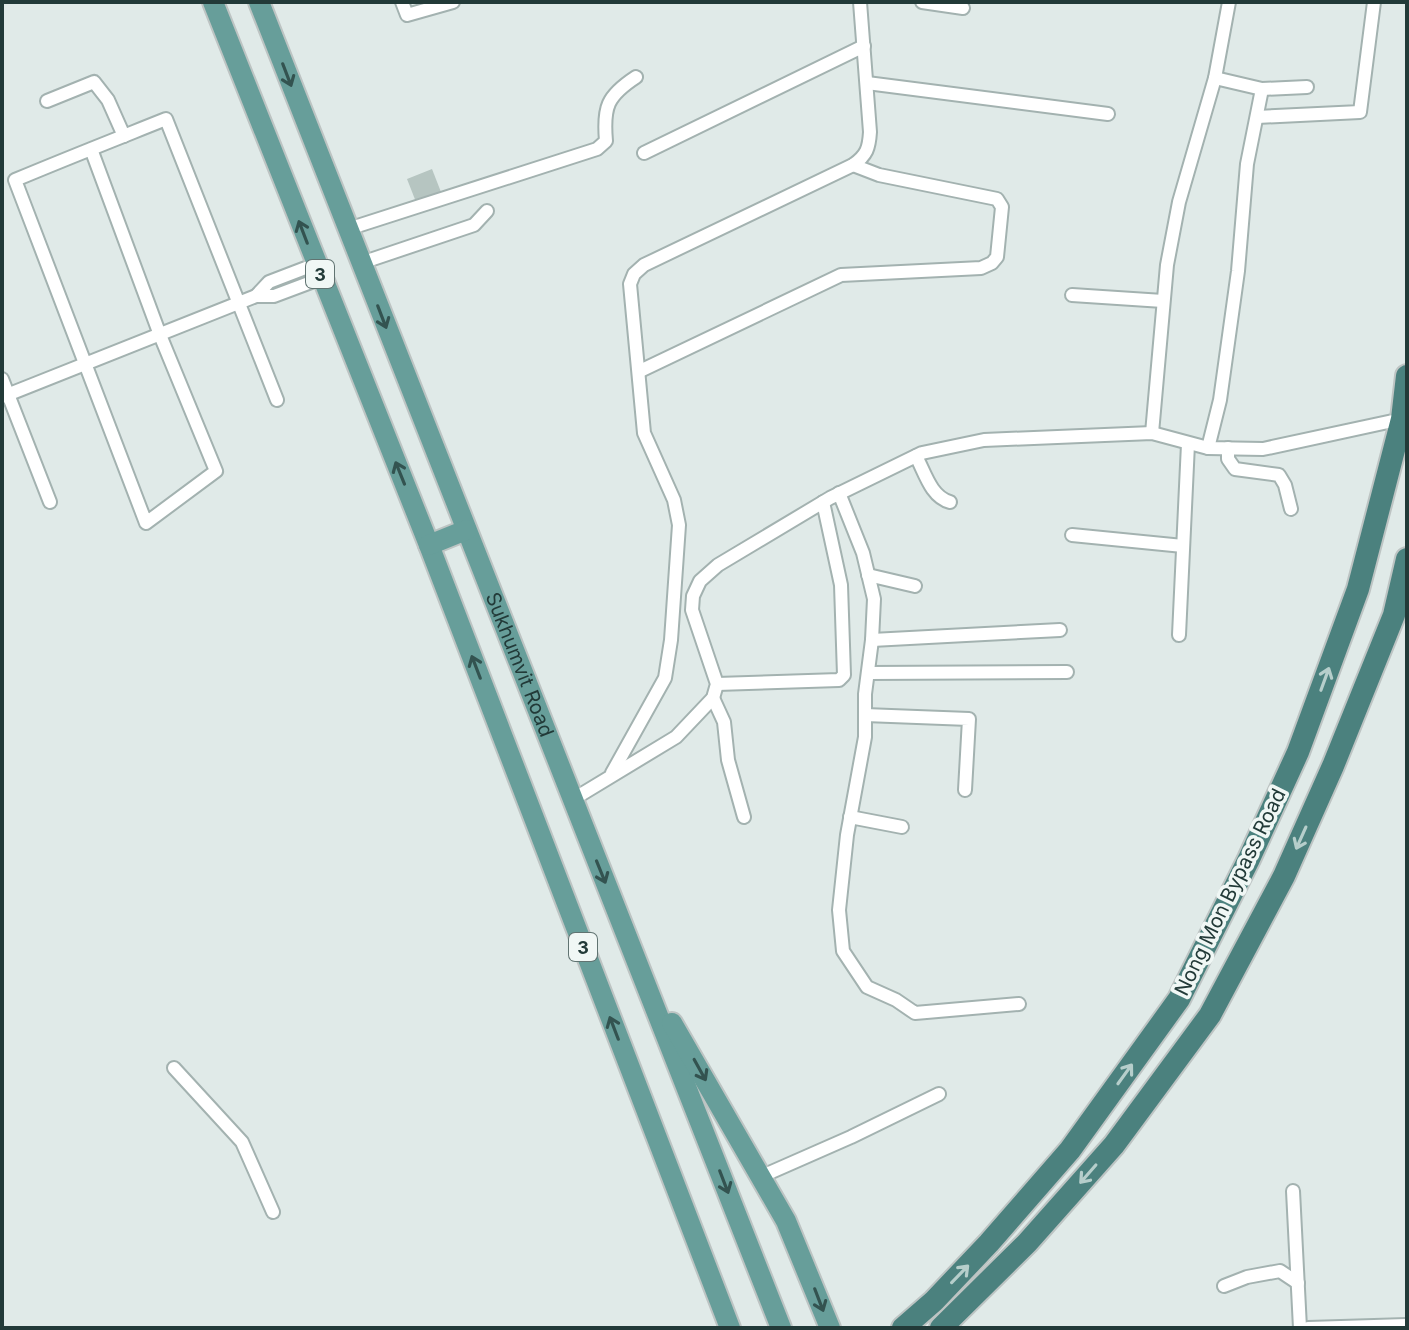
<svg xmlns="http://www.w3.org/2000/svg" width="1409" height="1330" viewBox="0 0 1409 1330" font-family="Inter,sans-serif">
<style>
.building{fill:#b6c5c1}
.lines{fill:none;stroke-linecap:round;stroke-linejoin:round}
.minor-casing{stroke:#a3b2b0;stroke-width:16}
.primary-casing{stroke:#bdc4c3;stroke-width:24}
.trunk-casing{stroke:#bdc4c3;stroke-width:26}
.minor{stroke:#fff;stroke-width:12}
.primary{stroke:#679e9a;stroke-width:20}
.trunk{stroke:#4b817e;stroke-width:22}
.oneway{stroke:#335350}
.oneway2{stroke:#b6cecb}
.labels{text-anchor:middle;dominant-baseline:central;stroke-width:7;stroke-linejoin:round;paint-order:stroke}
.shield{fill:#f0f7f5;stroke:#607371;stroke-width:2}
.shield-label{font-size:18px;font-weight:bold;fill:#223a38}
.street-label{font-size:20px;fill:#223a38;stroke:#f0f7f5}
</style>
<rect width="100%" height="100%" fill="#e0eae8"/>
<path class="building" d="M432 169 441 192 416 202 407 179Z"/>
<g class="lines">
<g class="minor-casing">
<g id="minor">
<path d="M402 2 407 15 453 2"/>
<path d="M922 2 963 8"/>
<path d="M1215 78 1262 89 1307 87"/>
<path d="M867 83 1108 114"/>
<path d="M47 101 94 82 108 100 124 136"/>
<path d="M1257 117 1360 112 1374 2"/>
<path d="M91 149 160 335 216 471 146 523 15 180C65 159 116 139 166 119L277 400"/>
<path d="M644 153 864 46"/>
<path d="M348 229 597 149 606 141C603 107 607 96 636 77"/>
<path d="M361 263 474 225 487 211"/>
<path d="M1072 295 1163 301"/>
<path d="M256 296 269 282 316 264"/>
<path d="M640 371 841 275 981 268 992 263 997 257 1002 207 997 199 879 175 853 165"/>
<path d="M2 379 50 502"/>
<path d="M2 397 256 296H274L322 278"/>
<path d="M1152 433 1167 265 1179 202 1215 78 1229 2"/>
<path d="M1208 448 1220 400 1238 271 1247 164 1262 89"/>
<path d="M1228 448V459L1235 469 1279 475 1285 485 1291 509"/>
<path d="M916 456C925 473 931 497 950 502"/>
<path d="M839 493 863 553 874 599 872 640 865 694V737L847 835 839 910 843 951 867 987 896 1000 915 1013 1019 1004"/>
<path d="M1072 535 1183 546"/>
<path d="M868 575 915 586"/>
<path d="M1179 635 1188 444"/>
<path d="M872 640 1060 630"/>
<path d="M868 673 1067 672"/>
<path d="M717 684 839 680 844 675 841 585 823 502"/>
<path d="M713 698 724 722 728 760 744 817"/>
<path d="M865 715 969 719 965 790"/>
<path d="M612 773 665 678 671 640 679 525 674 500 644 433 630 284 634 274 644 265 853 165C867 155 869 148 870 132L860 2"/>
<path d="M572 800 676 737 713 698 717 684 692 610 693 596 700 581 718 565 830 498 922 453 984 440 1152 433 1208 448 1263 449 1402 419"/>
<path d="M850 817 902 827"/>
<path d="M174 1068 242 1142 273 1212"/>
<path d="M760 1177 851 1137 939 1094"/>
<path d="M1293 1191 1300 1328"/>
<path d="M1224 1286 1247 1277 1280 1271 1298 1283"/>
<path d="M1308 1328 1407 1325"/>
</g>
</g>
<g class="primary-casing">
<g id="primary">
<path d="M213 2 429 545 730 1328"/>
<path id="s1" d="M259 2 781 1328"/>
<path d="M429 545 466 530"/>
<path d="M672 1023 786 1221 830 1328"/>
</g>
</g>
<g class="trunk-casing">
<g id="trunk">
<path d="M903 1328 934 1301 989 1243 1070 1150 1179 999 1249 859 1298 752 1358 589 1402 419 1407 376"/>
<path d="M941 1328 1027 1243 1114 1145 1210 1015 1284 876 1333 766 1394 615 1407 559"/>
</g>
</g>
<use href="#minor" class="minor"/>
<use href="#primary" class="primary"/>
<use href="#trunk" class="trunk"/>
</g>
<defs><path id="oneway-shaft" d="M-6 0H5M1.5-3L5.5 0L1.5 3" fill="none" stroke-width="1.6" stroke-linecap="round" stroke-linejoin="round" transform="scale(2)"/></defs>
<g class="oneway">
<use href="#oneway-shaft" transform="translate(287 75) rotate(69)"/>
<use href="#oneway-shaft" transform="translate(303 232) rotate(-111)"/>
<use href="#oneway-shaft" transform="translate(382 317) rotate(69)"/>
<use href="#oneway-shaft" transform="translate(400 473) rotate(-112)"/>
<use href="#oneway-shaft" transform="translate(476 667) rotate(-111)"/>
<use href="#oneway-shaft" transform="translate(601 872) rotate(68)"/>
<use href="#oneway-shaft" transform="translate(614 1028) rotate(-111)"/>
<use href="#oneway-shaft" transform="translate(700 1070) rotate(61)"/>
<use href="#oneway-shaft" transform="translate(724 1182) rotate(69)"/>
<use href="#oneway-shaft" transform="translate(819 1300) rotate(69)"/>
</g>
<g class="oneway2">
<use href="#oneway-shaft" transform="translate(1325 679) rotate(-70)"/>
<use href="#oneway-shaft" transform="translate(1301 838) rotate(114)"/>
<use href="#oneway-shaft" transform="translate(1125 1074) rotate(-54)"/>
<use href="#oneway-shaft" transform="translate(1088 1174) rotate(131)"/>
<use href="#oneway-shaft" transform="translate(960 1274) rotate(-46)"/>
</g>
<g class="labels">
<g class="shield">
<rect x="306" y="260" width="28" height="28" rx="6"/>
<rect x="569" y="933" width="28" height="28" rx="6"/>
</g>
<g class="shield-label">
<text x="320" y="274">3</text>
<text x="583" y="947">3</text>
</g>
<g class="street-label">
<text stroke="none"><textPath href="#s1" startOffset="712">Sukhumvit Road</textPath></text>
<text transform="translate(1230 892) rotate(-64)">Nong Mon Bypass Road</text>
</g>
</g>
<rect width="1409" height="1330" fill="none" stroke="#223a38" stroke-width="8"/>
</svg>
